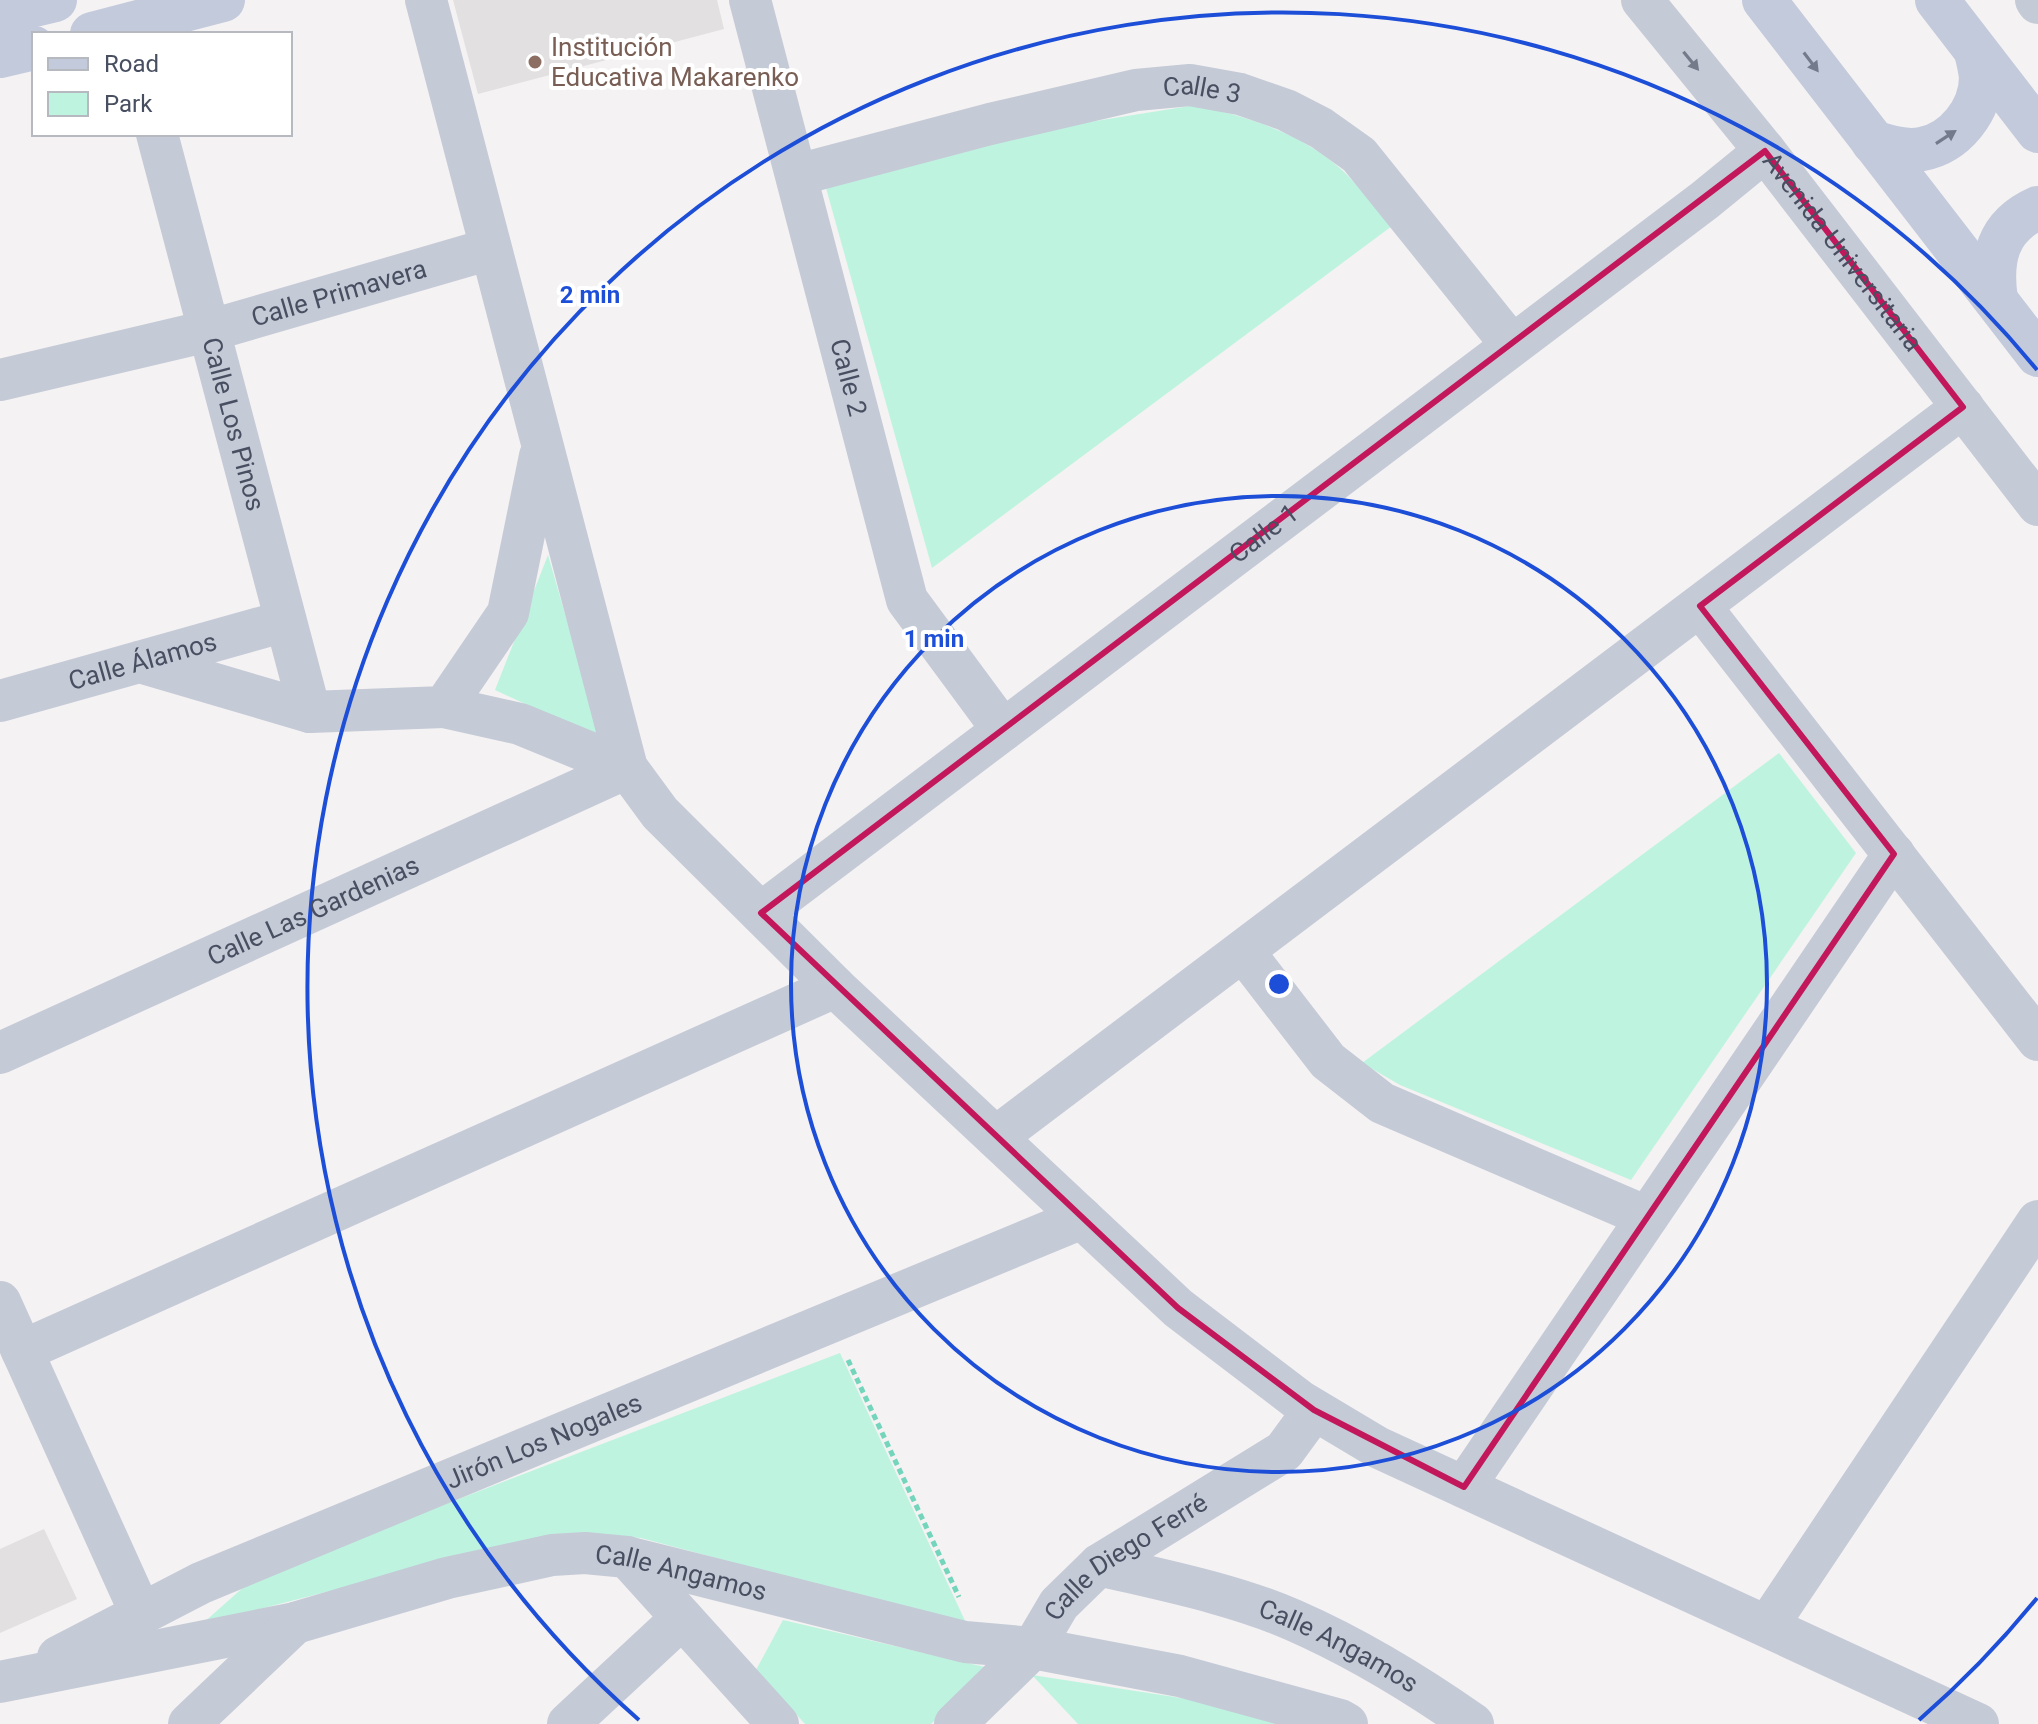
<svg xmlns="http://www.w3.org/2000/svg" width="2038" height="1724" viewBox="0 0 2038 1724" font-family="Roboto,sans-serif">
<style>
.education{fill:#e2e0e1}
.green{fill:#bef4df}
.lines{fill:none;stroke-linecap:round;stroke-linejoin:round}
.path{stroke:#73d5bb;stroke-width:5;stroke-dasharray:6 4;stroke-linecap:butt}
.street{stroke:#c5cad7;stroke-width:42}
.secondary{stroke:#c3cadc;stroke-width:44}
.oneway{fill:#747a8a}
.oneway2{fill:#737a8c}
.marked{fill:none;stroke:#c2185b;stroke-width:6;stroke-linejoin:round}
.ring{fill:none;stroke:#1d4ed8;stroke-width:4}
.education-dot{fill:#8d6e63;stroke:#fff;stroke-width:3}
.labels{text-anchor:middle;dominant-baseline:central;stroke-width:8;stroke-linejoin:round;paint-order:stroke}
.education-label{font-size:26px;fill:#785e54;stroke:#fff;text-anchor:start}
.street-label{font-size:26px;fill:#484f61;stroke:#fff}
.centre{fill:#1d4ed8;stroke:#fff;stroke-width:4}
.ring-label{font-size:24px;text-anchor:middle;font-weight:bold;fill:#1d4ed8;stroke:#fff;stroke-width:8;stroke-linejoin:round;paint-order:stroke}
</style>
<rect width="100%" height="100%" fill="#f4f2f2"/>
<g class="education">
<path d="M453 0H717L724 29 478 94Z"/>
<path d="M44 1529 77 1599 0 1633V1549Z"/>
</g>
<g class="green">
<path d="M1196 105C1247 117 1302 133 1342 170 1360 187 1375 208 1392 226L932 568 826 188 1064 126Z"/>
<path d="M548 555 601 739 495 690Z"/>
<path d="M1779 753 1856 853 1631 1180 1400 1085 1362 1063Z"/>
<path d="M840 1353 967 1625 641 1538 597 1535 504 1546 202 1624 255 1577Z"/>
<path d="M783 1620 989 1668 931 1724H805L756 1670Z"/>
<path d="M1032 1675 1207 1702 1276 1724H1078Z"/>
</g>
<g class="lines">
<path class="path" d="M848 1360 959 1597"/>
<g class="street">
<path d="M426 0 627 768 660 813 835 987 1178 1308 1300 1401 1377 1447 1978 1724"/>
<path id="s1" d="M750 0 907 600 1003 730"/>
<path id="s2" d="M1642 0 1765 151 2038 505"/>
<path d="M2036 0 2038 3"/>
<path id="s3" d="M157 134 310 712"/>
<path id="s4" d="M797 175 990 124 1136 90 1190 85 1240 94 1286 110 1321 128 1359 155 1511 344"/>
<path id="s5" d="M0 380 208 331 490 249"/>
<path d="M1700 606 2038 1040"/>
<path d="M140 662 310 712 444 707 508 613 540 456"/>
<path id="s6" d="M0 701 285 621"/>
<path d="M444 707 520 724 627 768"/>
<path id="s7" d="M761 913 1705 200 1765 151"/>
<path d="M1243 951 1328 1061 1382 1103 1647 1217"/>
<path id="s8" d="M0 1053 627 768"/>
<path d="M996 1137 1963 407"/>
<path d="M0 1302 141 1614"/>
<path d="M22 1351 835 987"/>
<path d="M1464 1487 1894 854"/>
<path d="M627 1557 778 1724"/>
<path id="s9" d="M1099 1565C1162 1580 1234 1594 1293 1620 1357 1648 1416 1684 1473 1724"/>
<path d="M1768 1625 2038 1221"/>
<path id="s10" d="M58 1657 201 1583 1082 1218"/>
<path id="s11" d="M0 1682 295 1623 447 1578 552 1555 585 1553 627 1557 965 1642 1033 1648 1180 1676 1340 1720 1347 1724"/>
<path d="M189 1724 295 1623"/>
<path d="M568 1724 682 1618"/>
<path id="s12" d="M955 1724 1033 1648 1059 1604 1099 1565 1284 1451 1314 1410"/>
</g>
<g class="secondary">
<path d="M1764 0 2038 355"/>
<path d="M1937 0 2038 131"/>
<path d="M0 13 55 0"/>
<path d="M92 34 223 0"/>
<path d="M0 56 34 48"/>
<path d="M1873 142C1889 147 1905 152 1922 149 1955 143 1981 110 1981 77 1980 69 1978 60 1976 52"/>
<path d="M1996 300C1990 259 1997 226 2038 208"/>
</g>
</g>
<defs><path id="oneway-solid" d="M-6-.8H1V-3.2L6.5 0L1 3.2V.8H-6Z" transform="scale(2)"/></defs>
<use class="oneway" href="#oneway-solid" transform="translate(1691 61) rotate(51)"/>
<g class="oneway2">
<use href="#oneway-solid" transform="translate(1811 62) rotate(53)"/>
<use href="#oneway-solid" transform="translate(1946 137) rotate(-33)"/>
</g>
<path class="marked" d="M1765 151 1963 407 1700 606 1894 854 1464 1487 1314 1410 1178 1308 761 913Z"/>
<g class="ring">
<circle cx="1279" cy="984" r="488"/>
<path d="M2037 1598A975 975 0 0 1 1919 1720M639 1720A975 975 0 1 1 2037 370"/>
</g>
<circle class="education-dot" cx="535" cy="62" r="8"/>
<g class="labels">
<g class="education-label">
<text x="551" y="47">Institución<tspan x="551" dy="30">Educativa Makarenko</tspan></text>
</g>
<g class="street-label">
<text stroke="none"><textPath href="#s4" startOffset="416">Calle 3</textPath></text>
<text stroke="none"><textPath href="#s2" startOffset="322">Avenida Universitaria</textPath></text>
<text stroke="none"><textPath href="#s5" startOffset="350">Calle Primavera</textPath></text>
<text stroke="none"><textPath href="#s1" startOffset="390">Calle 2</textPath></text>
<text stroke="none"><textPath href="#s3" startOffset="300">Calle Los Pinos</textPath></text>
<text stroke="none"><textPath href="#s7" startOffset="630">Calle 1</textPath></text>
<text stroke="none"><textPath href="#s6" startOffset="148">Calle Álamos</textPath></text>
<text stroke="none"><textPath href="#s8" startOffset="344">Calle Las Gardenias</textPath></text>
<text stroke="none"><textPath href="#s10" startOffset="532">Jirón Los Nogales</textPath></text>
<text stroke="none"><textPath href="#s12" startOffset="242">Calle Diego Ferré</textPath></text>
<text stroke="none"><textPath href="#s11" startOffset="698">Calle Angamos</textPath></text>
<text stroke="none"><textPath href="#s9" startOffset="254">Calle Angamos</textPath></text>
</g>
</g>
<circle cx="1279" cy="984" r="12" class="centre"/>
<g class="ring-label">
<text x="590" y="303">2 min</text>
<text x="934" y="647">1 min</text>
</g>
<rect x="32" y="32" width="260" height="104" fill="#ffffff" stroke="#b6b9c0" stroke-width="2"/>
<rect x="48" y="58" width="40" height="12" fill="#c3cadc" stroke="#b6b9c0" stroke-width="2"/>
<text x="104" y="72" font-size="24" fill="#484f61">Road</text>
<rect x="48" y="92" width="40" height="24" fill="#bef4df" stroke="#b6b9c0" stroke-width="2"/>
<text x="104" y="112" font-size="24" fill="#484f61">Park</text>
</svg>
